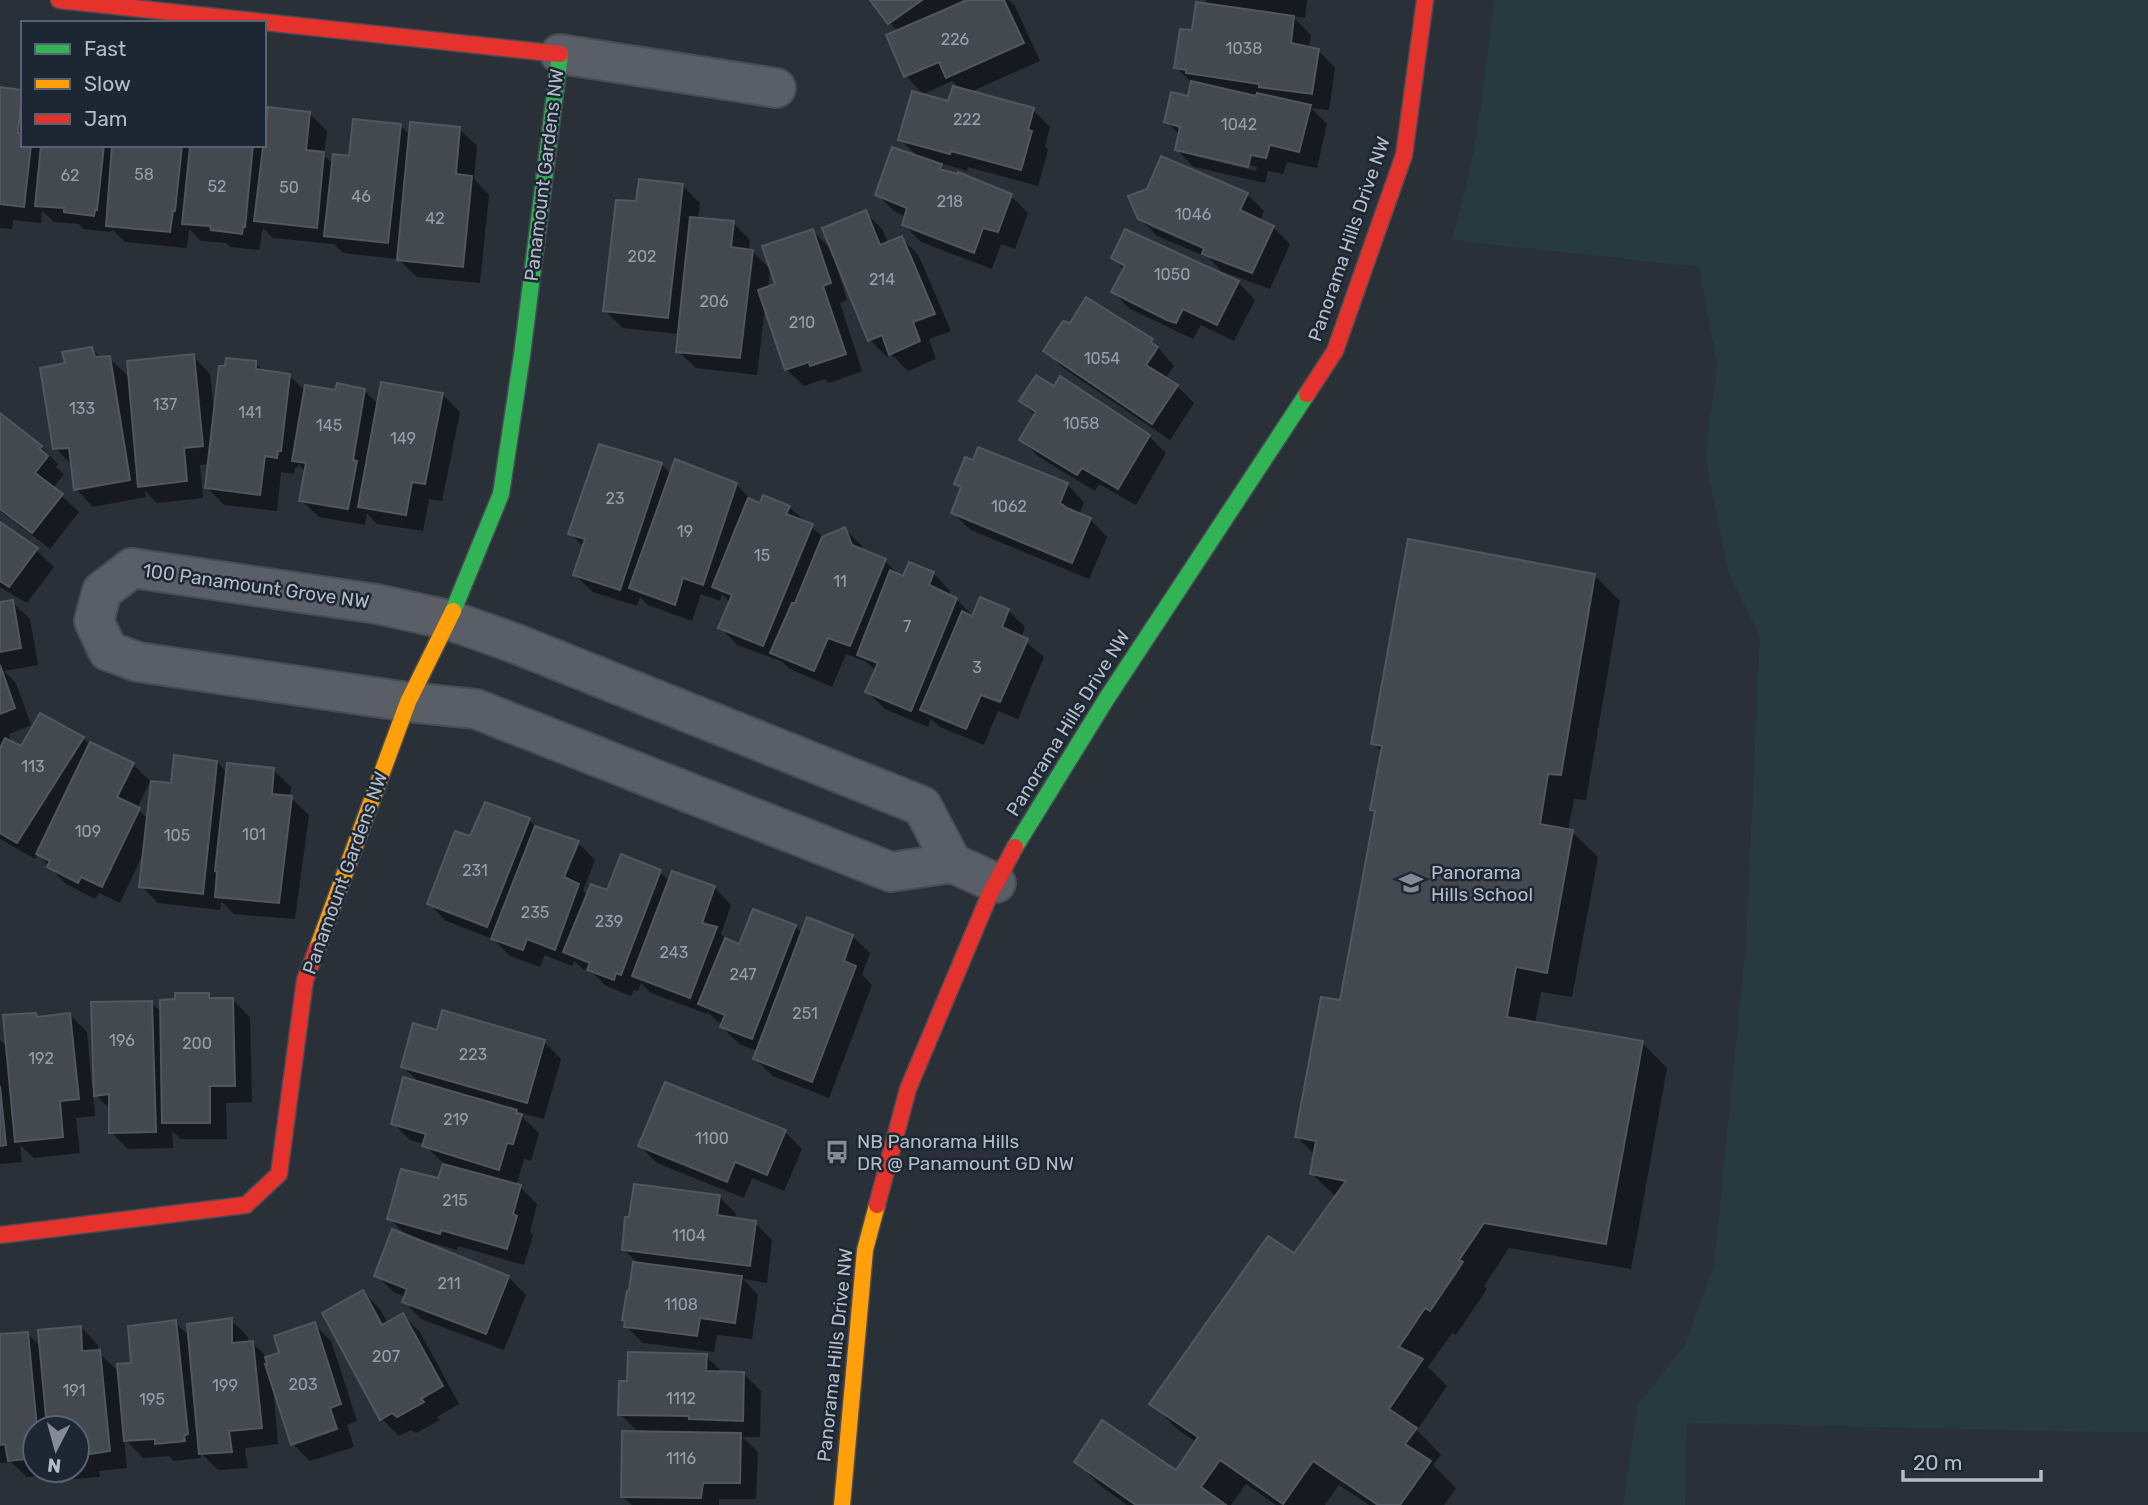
<svg xmlns="http://www.w3.org/2000/svg" width="2148" height="1505" viewBox="0 0 2148 1505" font-family="Rubik,sans-serif">
<style>
.green{fill:#273a3e}
.shadow{fill:#0007;fill-rule:evenodd}
.building{fill:#444950;stroke:#52575f;stroke-width:2}
.lines{fill:none;stroke-linecap:round;stroke-linejoin:round}
.street-casing{stroke:#484c53;stroke-width:42}
.fast-casing{stroke:#484c53;stroke-width:19}
.slow-casing{stroke:#484c53;stroke-width:19}
.jam-casing{stroke:#484c53;stroke-width:19}
.street{stroke:#5a5e66;stroke-width:38}
.fast{stroke:#30b455;stroke-width:16}
.slow{stroke:#ff9f0a;stroke-width:16}
.jam{stroke:#e5322d;stroke-width:16}
.labels{text-anchor:middle;dominant-baseline:central;stroke-width:5;stroke-linejoin:round;paint-order:stroke}
.number-label{font-size:16px;fill:#989fab}
.street-label{font-size:19px;fill:#b4bcc9;stroke:#1d2633}
.poi-label{font-size:19px;fill:#b4bcc9;stroke:#1d2633;text-anchor:start}
</style>
<rect width="100%" height="100%" fill="#2a3038"/>
<path class="green" d="M1494 0H2148V1433L1687 1423 1685 1505H1623L1638 1404 1684 1347 1714 1266 1746 944 1760 636 1729 575 1705 458 1717 365 1699 267 1451 240C1477 162 1484 81 1494 0Z"/>
<g class="shadow">
<path d="M872 0H962L956 6 971 0H1009L1015 6 1040 61 970 92 1033 110 1050 127 1045 146 1048 150 1038 186 968 167 967 171 937 162 948 173 1011 196 1028 213 1015 249 1001 244 992 269 921 242 904 225 906 217 894 211 877 194 919 158 900 139 949 103 960 89 952 81 923 94 906 76 889 36 898 32Z"/>
<path d="M1205 0H1307L1305 18 1292 16 1311 35 1309 48 1318 50 1335 68 1329 110 1311 108 1327 124 1317 168 1287 162 1283 174 1268 171 1265 183 1194 167 1177 150 1180 135 1166 121 1189 98 1192 83 1176 67 1194 32 1211 6ZM1194 153 1257 167 1256 171 1194 156Z"/>
<path d="M0 89 23 94V145H40L42 148 43 145H264V119L267 122 310 114 327 131 324 155 333 164 350 158 400 126 411 136 459 129 477 146 474 179 489 195 480 283 417 277 398 259 343 253 334 244 273 238 263 228 259 250 230 247 226 243 201 241 189 229 187 248 125 242 112 229 111 232 83 229 79 224 54 222 42 211 41 223 13 220 12 229 0 228Z"/>
<path d="M682 185 700 203 698 220 733 223 750 240 749 251 753 252 770 269 768 289 777 285 813 231 833 251 865 212 882 229 889 244 902 238 919 256 951 331 929 339 936 359 908 371 892 355 887 357 870 340 837 261 835 262 847 300 840 303 862 371 829 383 825 379 804 386 786 369 765 307 757 375 696 368 678 351 680 334 623 328 605 311 638 203Z"/>
<path d="M1247 194 1264 211 1260 221 1273 227 1290 244 1270 289 1221 271 1209 258 1157 236 1140 218ZM1149 222 1213 250 1212 253 1149 226Z"/>
<path d="M1113 258 1238 282 1255 300 1234 341 1201 325 1193 339 1130 309 1113 292 1125 270Z"/>
<path d="M1152 340 1174 366 1165 379 1177 386 1194 403 1170 440 1063 368 1045 350Z"/>
<path d="M92 349 101 358H109L130 378 193 356 210 374 214 411 255 363 265 372 289 375 306 392 364 390 378 404 443 395 460 412 442 501 429 499 423 531 377 524 367 513 365 525 319 517 301 500 306 472 298 464V467L295 468 294 474 281 472 277 511 224 505 207 488 210 464 200 465 203 498 157 503 145 491 146 497 93 507 76 489 73 466 55 448 67 364Z"/>
<path d="M1021 401 1149 436 1166 453 1136 505 1099 484 1095 491 1039 457 1021 439 1036 416Z"/>
<path d="M0 415 41 447 58 464 56 467 64 474 53 488 79 512 50 549 0 511Z"/>
<path d="M661 464 672 475 736 484 754 503 789 507 824 538 845 529 862 546 864 552 885 561 901 577 933 573 950 591 948 596 956 599 974 617 1008 610 1025 627 1021 638 1044 657 1018 719 998 711 984 745 940 727 931 719 928 727 885 709 867 692 876 671 867 662 846 654 832 687 790 669 781 661 737 645 720 627 731 603 722 594 720 601 701 594 692 621 648 605 640 597 637 606 593 592 575 575 584 547 570 533Z"/>
<path d="M956 484H1067L1084 502 1079 515 1090 519 1107 537 1089 579 971 530 953 513 962 490Z"/>
<path d="M0 524 36 550 54 567 27 603 0 587Z"/>
<path d="M1595 576 1620 601 1586 800 1574 799 1568 831 1572 832 1598 857 1572 997 1541 992 1535 1023 1642 1043 1667 1068 1631 1269 1509 1248 1484 1286 1487 1289 1456 1335 1452 1333 1428 1367 1447 1386 1417 1430 1441 1455 1433 1465 1456 1488 1444 1505H1369L1339 1485 1325 1505H1276L1246 1484 1231 1505H1127L1102 1487 1076 1462 1176 1473 1196 1442 1177 1429 1152 1404 1294 1256 1336 1197 1312 1174 1315 1155 1297 1137 1342 1002 1376 813 1372 809 1382 752 1373 743Z"/>
<path d="M12 602 30 619 38 665 4 671 16 683 31 725 9 734 12 744 21 749 83 738 90 745 133 764 150 781 137 809 148 819 172 785 217 762 228 774 273 770 291 787 290 797 309 815 295 919 234 914 221 901 220 910 158 903 141 886 144 852 120 903 99 893 95 899 66 884 38 854 35 859 0 839V604Z"/>
<path d="M529 820 538 829 578 843 595 860 583 891 588 896 608 892 660 872 670 882 714 887 731 905 721 934 729 942 740 946 795 926 803 934 852 936 870 953 862 975 872 985 829 1098 773 1076 755 1059 758 1051 739 1044 722 1027 723 1024 717 1021 708 1012 707 1014 651 993 641 983 638 991 634 990 631 996 606 986 593 973 583 969 574 961 572 966 545 955 540 967 510 956 493 939 446 921 429 903 471 838Z"/>
<path d="M208 994 214 1000H233L250 1017 252 1102 226 1103 227 1139H181L172 1131 173 1148 128 1149 111 1132V1110L93 1092 95 1116 76 1118 80 1153 34 1158 20 1145 22 1162 0 1164V1040L8 1048 35 1014 39 1018 70 1015 87 1032 92 1088H95L151 1002 162 1013Z"/>
<path d="M438 1032 544 1042 561 1059 544 1119 517 1112 539 1133 531 1161 524 1159 516 1186 520 1187 537 1204 530 1232 533 1235 524 1265 458 1246 457 1250 418 1239 417 1241 508 1277 526 1295 504 1350 421 1319 404 1301 405 1297 394 1292 376 1275 409 1238 389 1218 439 1180 444 1164 424 1144 410 1140 393 1123 420 1083 403 1067Z"/>
<path d="M785 1132 802 1149 784 1191 752 1178 744 1198 657 1163 640 1146Z"/>
<path d="M719 1196 736 1214 735 1220 755 1223 772 1240 767 1283 743 1279 758 1295 752 1339 717 1335 714 1352 643 1343 626 1326 631 1292 639 1264 623 1249Z"/>
<path d="M363 1292 380 1309 388 1324 403 1315 420 1332 459 1404 437 1417 440 1420 416 1433 411 1430 399 1436 382 1419Z"/>
<path d="M231 1320 248 1337V1344L253 1343 268 1358 281 1354 314 1324 331 1341 357 1421 347 1425 354 1447 310 1461 293 1444 273 1386 278 1444 245 1448 248 1468 218 1470 201 1453V1458L174 1461 169 1456 143 1458 124 1438 127 1468 99 1471 100 1477 69 1479 60 1470H77V1428H35V1470H56L57 1474 27 1477 11 1462 0 1463V1336L27 1333 41 1347 81 1327 98 1345V1352L119 1372 133 1364 175 1322 190 1337Z"/>
<path d="M706 1356 723 1373 744 1374 761 1391 760 1437H742L758 1452 756 1499H719V1505H632L623 1497 639 1433 620 1414 629 1382Z"/>
</g>
<g class="building">
<path d="M870 0H922L888 24Z"/>
<path d="M967 0H1004L1024 43 946 78 939 62 904 77 886 35Z"/>
<path d="M1196 2 1294 16 1291 43 1319 49 1312 94 1259 87V84L1186 73V70L1174 68 1180 29 1192 30Z"/>
<path d="M1191 81 1256 96 1257 93 1311 105 1299 152 1270 145 1266 158 1251 155 1248 167 1175 150 1180 127 1164 122 1171 92 1188 96Z"/>
<path d="M953 86 1034 108 1028 130 1032 131 1021 170 951 151 950 154 898 140 912 91 948 101Z"/>
<path d="M0 87 22 90 18 133 23 134V145H31L24 207 0 204Z"/>
<path d="M268 107 310 112 306 150 324 152 317 228 254 221Z"/>
<path d="M353 119 401 124 388 243 324 236 333 154 349 156Z"/>
<path d="M410 122 460 127 456 174 472 176 463 267 397 260Z"/>
<path d="M41 145H104L97 210H95L94 216 64 212V208L35 206Z"/>
<path d="M112 145H182L175 211H173L170 232 106 226Z"/>
<path d="M192 145H253L245 227H243L242 234 211 230 210 226 182 224 190 147Z"/>
<path d="M892 147 942 164 940 169 957 174 958 172 1012 194 998 232 983 228 974 253 902 225 907 208 875 195Z"/>
<path d="M1161 156 1248 193 1240 210 1274 226 1252 273 1202 254 1204 248 1138 219 1128 196 1147 189Z"/>
<path d="M639 179 683 184 668 318 603 311 616 200 636 201Z"/>
<path d="M866 210 880 245 902 236 935 314 913 322 920 341 889 355 882 335 868 341 822 228Z"/>
<path d="M690 217 734 221 731 247 753 250 740 358 676 352Z"/>
<path d="M813 229 831 283 823 286 846 354 810 366 809 362 785 370 758 290 775 284 762 246Z"/>
<path d="M1125 229 1239 281 1217 325 1183 309 1176 323 1167 320 1111 292 1125 266 1111 258Z"/>
<path d="M1086 297 1153 339 1151 342 1158 347 1146 365 1178 385 1152 424 1043 351 1063 321 1070 323Z"/>
<path d="M92 347 95 357 110 356 130 480 74 490 69 448 53 449 40 368 65 363 62 352Z"/>
<path d="M194 354 203 446 184 448 187 481 138 487 127 361Z"/>
<path d="M226 358 256 361V369L290 374 281 451H278L277 458 265 456 260 495 205 488 219 366H225Z"/>
<path d="M1036 375 1054 386 1060 376 1150 435 1118 489 1082 468 1077 475 1019 440 1036 412 1019 401Z"/>
<path d="M381 382 443 393 425 484 412 482 406 515 358 507Z"/>
<path d="M337 383 365 389 353 460 357 461 348 509 299 501 306 463 292 461 305 385 335 390Z"/>
<path d="M0 413 42 446 40 449 48 456 35 473 63 494 32 533 0 509Z"/>
<path d="M599 444 662 463 620 590 573 575 585 539 568 534Z"/>
<path d="M978 447 1068 483 1060 503 1067 508 1091 518 1072 563 951 513 961 487 954 484 965 457 973 460Z"/>
<path d="M675 459 737 483 703 585 683 578 675 605 629 588Z"/>
<path d="M763 495 790 506 786 514 813 524 763 646 718 628 732 595 712 587 748 498 760 503Z"/>
<path d="M0 522 38 548 9 587 0 581Z"/>
<path d="M845 527 852 545 886 559 850 646 828 638 814 671 770 653 792 603H795L822 537Z"/>
<path d="M1408 539 1595 574 1561 775 1548 774 1540 824 1573 830 1547 973 1516 967 1507 1017 1643 1041 1606 1244 1484 1223 1459 1260 1463 1262 1430 1311 1425 1308 1399 1347 1423 1359 1389 1409 1417 1428 1405 1444 1431 1461 1400 1505H1378L1313 1461 1283 1504 1220 1460 1201 1487 1226 1505H1136L1074 1462 1102 1420 1176 1470 1198 1437 1149 1404 1268 1236 1294 1253 1346 1181 1310 1174 1316 1141 1295 1137 1321 997 1340 1000 1375 811 1370 810 1382 746 1371 744Z"/>
<path d="M909 562 934 572 929 585 957 598 911 711 865 692 878 663 857 655 890 570 903 576Z"/>
<path d="M980 597 1009 609 1002 627 1028 639 1000 702 981 695 966 729 920 710 962 611 972 616Z"/>
<path d="M13 600 21 648 0 652V602Z"/>
<path d="M0 665 15 708 0 714Z"/>
<path d="M40 713 84 737 17 843 0 833V748L5 738 21 746Z"/>
<path d="M90 742 134 763 117 797 140 808 102 887 81 877 78 883 47 867 50 861 36 854Z"/>
<path d="M174 755 217 761 203 894 139 887 151 781 171 783Z"/>
<path d="M227 763 274 768 272 794 292 796 279 903 215 897 217 872 215 871Z"/>
<path d="M485 802 530 818 487 927 427 904 455 831 470 836Z"/>
<path d="M535 826 579 841 564 877 579 884 555 950 527 939 523 950 491 939Z"/>
<path d="M621 854 661 870 621 975 616 973 614 980 587 970 590 963 563 952 591 884 607 890Z"/>
<path d="M672 871 715 886 702 923 717 927 690 998 632 976Z"/>
<path d="M753 909 796 925 752 1039 720 1027 725 1015 698 1004 725 938 739 944Z"/>
<path d="M807 917 853 935 844 961 856 966 812 1082 753 1059Z"/>
<path d="M175 993H209V998H233L235 1086H210V1123H162L160 1000 175 999Z"/>
<path d="M152 1001 156 1132 109 1133V1094L94 1096 91 1002Z"/>
<path d="M442 1010 545 1040 527 1103 401 1067 413 1023 437 1030Z"/>
<path d="M36 1013 37 1017 70 1013 79 1099 60 1101 63 1137 15 1142 3 1015Z"/>
<path d="M403 1077 517 1110 516 1113 522 1114 513 1144 507 1143 499 1170 422 1146 426 1134 391 1124Z"/>
<path d="M665 1082 786 1130 767 1175 735 1162 727 1182 638 1146Z"/>
<path d="M0 1086 6 1145 0 1146Z"/>
<path d="M443 1164 521 1185 513 1214 517 1216 507 1249 441 1230 440 1234 387 1219 401 1169 438 1178Z"/>
<path d="M634 1184 720 1195 717 1215 756 1221 750 1266 622 1250 625 1217H629Z"/>
<path d="M392 1229 509 1276 486 1334 402 1302 407 1289 374 1276Z"/>
<path d="M633 1262 742 1276 735 1323 700 1318 697 1336 624 1327 625 1321 622 1320 627 1291 629 1290Z"/>
<path d="M363 1290 382 1325 403 1313 443 1386 421 1399 424 1402 397 1417 392 1413 380 1420 322 1313Z"/>
<path d="M232 1318V1343L253 1341 262 1428 229 1431 232 1452 199 1454 187 1324Z"/>
<path d="M176 1320 188 1434 184 1436 185 1441 155 1444V1439L124 1441 117 1364 131 1363 128 1326Z"/>
<path d="M315 1322 341 1404 330 1408 337 1429 291 1445 265 1364H267L265 1357 279 1353 274 1336Z"/>
<path d="M81 1326 82 1351 100 1350 110 1451 83 1455V1460H77V1428H47L38 1330Z"/>
<path d="M28 1332 37 1428H35V1458L8 1461 5 1444 0 1445V1334Z"/>
<path d="M628 1352 707 1354 706 1371 744 1372 743 1421 689 1419V1416L618 1415 619 1381H627Z"/>
<path d="M622 1431 741 1433 740 1483H703L701 1498 621 1497Z"/>
</g>
<g class="lines">
<g class="street-casing">
<g id="street">
<path d="M560 54 776 88"/>
<path d="M952 863 922 806 514 643 449 620 377 604 132 568 102 591 94 621 108 651 138 662 408 702 476 709 891 872 952 863 996 883"/>
</g>
</g>
<g class="fast-casing">
<g id="fast">
<path d="M453 611 501 494 522 355 560 54"/>
<path d="M1015 847 1107 698 1307 394"/>
</g>
</g>
<g class="slow-casing">
<g id="slow">
<path d="M317 949 408 702 453 611"/>
<path d="M842 1505 865 1250 877 1205"/>
</g>
</g>
<g class="jam-casing">
<g id="jam">
<path d="M59 0 560 54"/>
<path d="M1307 394 1335 351 1404 155 1425 0"/>
<path d="M877 1205 908 1089 990 894 1015 847"/>
<path d="M0 1235 246 1205 279 1174 305 980 317 949"/>
</g>
</g>
<use href="#street" class="street"/>
<use href="#fast" class="fast"/>
<use href="#slow" class="slow"/>
<use href="#jam" class="jam"/>
</g>
<defs>
<g id="school-bare" transform="scale(1.89)"><path d="M0-5L7-2L0 1L-7-2ZM-4 1L0 2.5L4 1V4Q0 6-4 4Z" fill="#848b96" stroke="#1d2633" stroke-width="2.5" paint-order="stroke"/></g>
<g id="bus-bare" transform="scale(1.89)"><path d="M-5-6H5V4H4V6H2V4H-2V6H-4V4H-5ZM-3.5-4V0h7V-4ZM-3.5 1.2v1.5H-2V1.2ZM2 1.2v1.5H3.5V1.2Z" fill="#848b96" stroke="#1d2633" stroke-width="2.5" paint-order="stroke"/></g>
</defs>
<g fill-rule="evenodd">
<use href="#school-bare" x="1411" y="883"/>
<use href="#bus-bare" x="837" y="1152"/>
</g>
<g class="labels">
<g class="number-label">
<text x="955" y="39">226</text>
<text x="1244" y="48">1038</text>
<text x="967" y="119">222</text>
<text x="1239" y="124">1042</text>
<text x="144" y="174">58</text>
<text x="70" y="175">62</text>
<text x="217" y="186">52</text>
<text x="289" y="187">50</text>
<text x="361" y="196">46</text>
<text x="950" y="201">218</text>
<text x="1193" y="214">1046</text>
<text x="435" y="218">42</text>
<text x="642" y="256">202</text>
<text x="1172" y="274">1050</text>
<text x="882" y="279">214</text>
<text x="714" y="301">206</text>
<text x="802" y="322">210</text>
<text x="1102" y="358">1054</text>
<text x="165" y="404">137</text>
<text x="82" y="408">133</text>
<text x="250" y="412">141</text>
<text x="1081" y="423">1058</text>
<text x="329" y="425">145</text>
<text x="403" y="438">149</text>
<text x="615" y="498">23</text>
<text x="1009" y="506">1062</text>
<text x="685" y="531">19</text>
<text x="762" y="555">15</text>
<text x="840" y="581">11</text>
<text x="907" y="626">7</text>
<text x="977" y="667">3</text>
<text x="33" y="766">113</text>
<text x="88" y="831">109</text>
<text x="254" y="834">101</text>
<text x="177" y="835">105</text>
<text x="475" y="870">231</text>
<text x="535" y="912">235</text>
<text x="609" y="921">239</text>
<text x="674" y="952">243</text>
<text x="743" y="974">247</text>
<text x="805" y="1013">251</text>
<text x="122" y="1040">196</text>
<text x="197" y="1043">200</text>
<text x="473" y="1054">223</text>
<text x="41" y="1058">192</text>
<text x="456" y="1119">219</text>
<text x="712" y="1138">1100</text>
<text x="455" y="1200">215</text>
<text x="689" y="1235">1104</text>
<text x="449" y="1283">211</text>
<text x="681" y="1304">1108</text>
<text x="386" y="1356">207</text>
<text x="303" y="1384">203</text>
<text x="225" y="1385">199</text>
<text x="74" y="1390">191</text>
<text x="681" y="1398">1112</text>
<text x="152" y="1399">195</text>
<text x="681" y="1458">1116</text>
</g>
<g class="street-label">
<text transform="translate(544 175) rotate(-83)">Panamount Gardens NW</text>
<text transform="translate(1349 239) rotate(-71)">Panorama Hills Drive NW</text>
<text transform="translate(256 586) rotate(8)">100 Panamount Grove NW</text>
<text transform="translate(1068 723) rotate(-58)">Panorama Hills Drive NW</text>
<text transform="translate(345 873) rotate(-70)">Panamount Gardens NW</text>
<text transform="translate(835 1355) rotate(-84)">Panorama Hills Drive NW</text>
</g>
<g class="poi-label">
<text x="1431" y="872">Panorama<tspan x="1431" dy="22">Hills School</tspan></text>
<text x="857" y="1141">NB Panorama Hills<tspan x="857" dy="22">DR @ Panamount GD NW</tspan></text>
</g>
</g>
<rect x="21" y="21" width="245" height="126" fill="#1d2633" stroke="#59626f" stroke-width="2"/>
<rect x="35" y="44" width="35" height="10" fill="#30b455" stroke="#59626f" stroke-width="2"/>
<text x="84" y="56" font-size="21" fill="#b4bcc9">Fast</text>
<rect x="35" y="79" width="35" height="10" fill="#ff9f0a" stroke="#59626f" stroke-width="2"/>
<text x="84" y="91" font-size="21" fill="#b4bcc9">Slow</text>
<rect x="35" y="114" width="35" height="10" fill="#e5322d" stroke="#59626f" stroke-width="2"/>
<text x="84" y="126" font-size="21" fill="#b4bcc9">Jam</text>
<g transform="translate(56 1449) rotate(186)"><circle r="33" fill="#1d2633" stroke="#59626f" stroke-width="2"/>
<path d="M0-5L12 26L0 18L-12 26Z" fill="#848b96"/>
<text y="-10" font-size="19" font-weight="bold" text-anchor="middle" fill="#b4bcc9">N</text>
</g>
<path d="M1903 1470v10h138v-10" fill="none" stroke="#b4bcc9" stroke-width="3.5"/>
<text x="1913" y="1470" font-size="21" fill="#b4bcc9" stroke="#1d2633" stroke-width="5" paint-order="stroke">20 m</text>
</svg>
